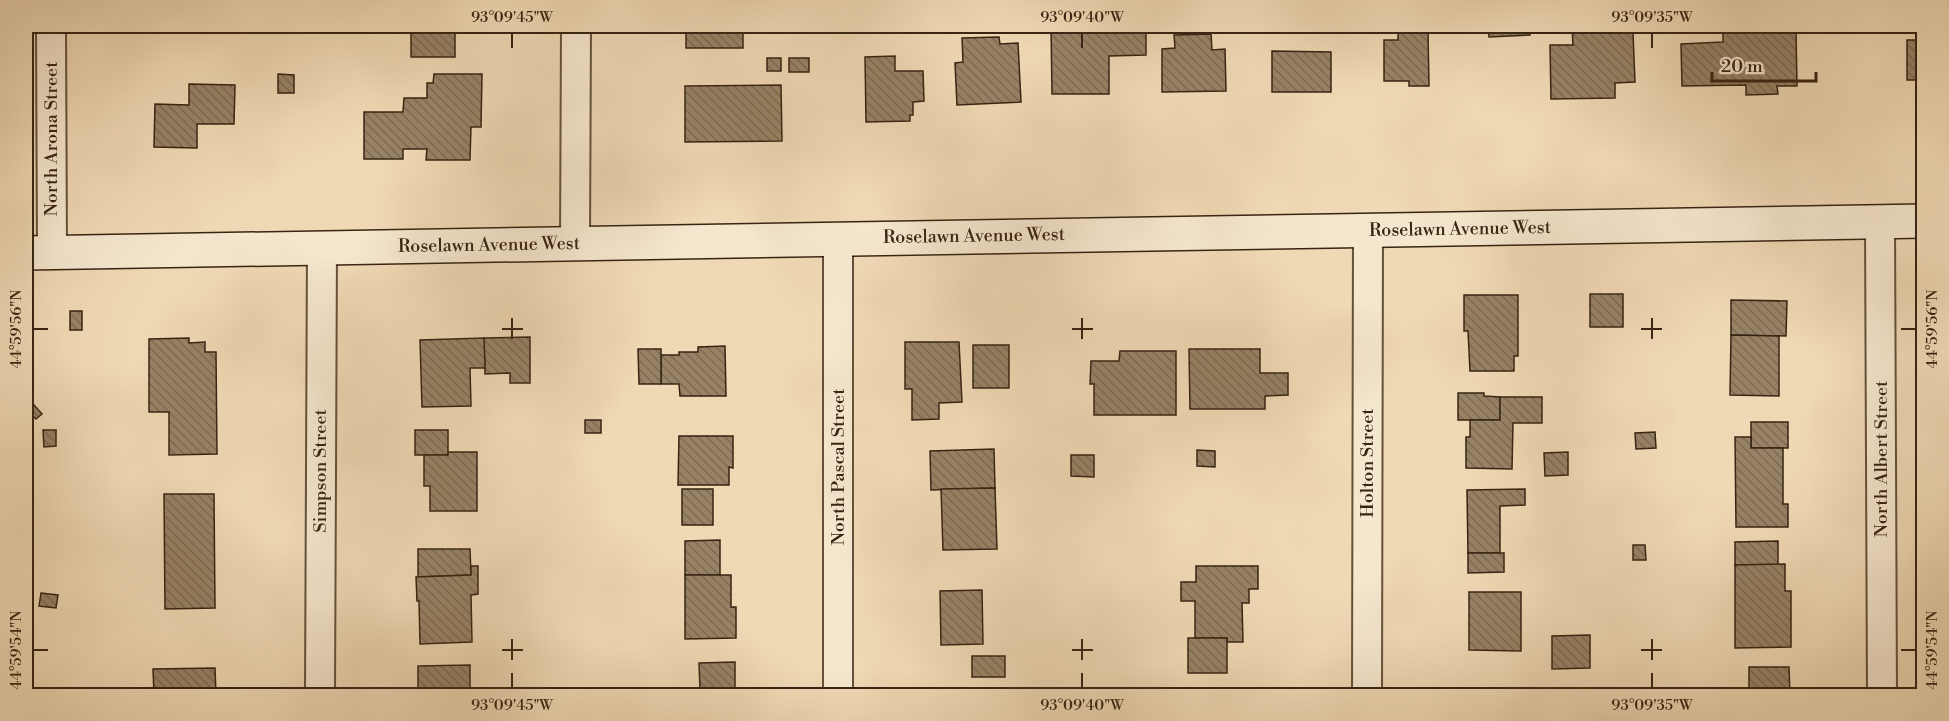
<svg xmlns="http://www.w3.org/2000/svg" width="1949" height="721" viewBox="0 0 1949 721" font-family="'Libre Bodoni',serif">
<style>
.building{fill:url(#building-back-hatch);stroke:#372412;stroke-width:1.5}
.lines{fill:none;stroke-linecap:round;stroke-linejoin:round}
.street-casing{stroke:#65513a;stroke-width:32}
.secondary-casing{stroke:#372412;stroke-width:36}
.street{stroke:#f5e6ce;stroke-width:28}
.secondary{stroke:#f5e6ce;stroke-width:33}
.ticks{fill:none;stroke:#372412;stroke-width:2}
.labels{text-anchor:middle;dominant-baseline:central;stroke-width:4.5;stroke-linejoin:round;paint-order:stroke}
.street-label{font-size:18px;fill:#372412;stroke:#f5e6ce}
.neatline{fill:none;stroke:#372412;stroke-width:2}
.ticks-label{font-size:15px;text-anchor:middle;fill:#372412}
</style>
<defs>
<pattern id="building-back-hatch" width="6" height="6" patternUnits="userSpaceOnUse" patternTransform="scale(1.5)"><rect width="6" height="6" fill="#978266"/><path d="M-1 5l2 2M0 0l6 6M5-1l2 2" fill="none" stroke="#7c6a53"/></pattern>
</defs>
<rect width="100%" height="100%" fill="#efd8b4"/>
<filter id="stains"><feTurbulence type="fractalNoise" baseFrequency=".00333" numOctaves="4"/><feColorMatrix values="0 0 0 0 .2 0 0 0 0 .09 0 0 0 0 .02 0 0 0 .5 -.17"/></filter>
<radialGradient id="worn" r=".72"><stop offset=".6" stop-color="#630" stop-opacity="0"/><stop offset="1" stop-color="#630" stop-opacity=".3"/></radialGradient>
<g class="building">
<path d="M148 26H200V29L148 28Z"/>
<rect x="411" y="26" width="44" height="31"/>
<rect x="686" y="26" width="57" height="22"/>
<path d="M1051 26H1146V55L1109 56V94H1052Z"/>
<path d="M1488 26H1529L1530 35 1489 37Z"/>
<path d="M1572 26H1613L1614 33H1633L1635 82 1615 83V98L1551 99 1550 45H1573Z"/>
<path d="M1747 26H1776V32L1796 31 1797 86H1777L1778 94 1746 95V85L1682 86 1681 44 1723 42V33H1747Z"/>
<path d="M1398 32H1428L1429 86H1409V81H1384V40H1398Z"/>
<path d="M1211 34 1212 50 1225 49 1226 91 1162 92V49L1175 48 1174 35Z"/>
<path d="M999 37 1000 44 1018 43 1021 102 957 105 955 63 963 62 962 38Z"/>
<rect x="1907" y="40" width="17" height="40"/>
<path d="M1272 51 1331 52V92H1272Z"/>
<path d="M895 56V71H923L924 101 913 102V115H910V121L866 122 865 57Z"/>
<rect x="767" y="58" width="14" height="13"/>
<rect x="789" y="58" width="20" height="14"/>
<path d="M278 74 294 75V93H278Z"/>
<path d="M434 74H482L481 127H471L470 160H426L427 149H403V159H364V112H403L404 98H427V83H433Z"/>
<path d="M189 84 235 85 234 124H197V148L154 147 155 104 189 105Z"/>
<path d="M781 85 782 141 685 142V86Z"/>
<rect x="1590" y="294" width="33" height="33"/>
<path d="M1464 295H1518V356H1514V371H1470L1468 331H1464Z"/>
<path d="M1731 300 1787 301 1786 336 1731 335Z"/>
<rect x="70" y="311" width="12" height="19"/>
<path d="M1731 335 1779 336V396L1730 395Z"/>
<path d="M530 337V383H510V373L485 374 484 338Z"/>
<path d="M189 338V343L205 342V352H216L217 454 169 455V412H149V339Z"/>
<path d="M484 338 485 368H470L471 406 422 407 420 340Z"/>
<path d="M905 342H959L962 402 939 403V419L912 420V389H905Z"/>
<rect x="973" y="345" width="36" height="43"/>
<path d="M725 346 726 396H680L679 384H661V355H679V352H698V347Z"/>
<path d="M638 349H661V384H639Z"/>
<path d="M1189 349H1260V373H1288V395L1265 396V409H1190Z"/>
<path d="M1120 351H1176V415H1094V384H1090L1091 361H1119Z"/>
<path d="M1458 393H1484V396L1500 397V420H1458Z"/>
<path d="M1500 397H1542V423H1513L1512 469 1466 468V437H1470V420H1500Z"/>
<path d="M34 405 42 414 36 419 28 411Z"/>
<rect x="585" y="420" width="16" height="13"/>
<rect x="1751" y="422" width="37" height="26"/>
<path d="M43 430H56V446L44 447Z"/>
<rect x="415" y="430" width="33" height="25"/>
<path d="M1655 432 1656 448 1636 449 1635 433Z"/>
<path d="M679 436H733V468L729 467V485H678Z"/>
<path d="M1735 437H1751V448H1783V504H1788V527H1736Z"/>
<path d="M994 449 995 488 931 490 930 451Z"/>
<path d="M1197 450 1215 451V467L1197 466Z"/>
<path d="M448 452H477V511H430V486H424V455H448Z"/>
<path d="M1568 452V475L1545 476 1544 453Z"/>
<path d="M1071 455H1094V477L1071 476Z"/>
<path d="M995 488 997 549 943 550 941 489Z"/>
<rect x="682" y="489" width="31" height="36"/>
<path d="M1525 489V505L1500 506V553H1468L1467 490Z"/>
<path d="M164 494H214L215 608 165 609Z"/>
<path d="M720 540V575H685V541Z"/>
<path d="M1778 541V565H1735V542Z"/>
<path d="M1633 545H1645L1646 560H1633Z"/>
<path d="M418 549H470L471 575 418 577Z"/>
<path d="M1468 553H1504V572L1468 573Z"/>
<path d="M1785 564V591H1791V647L1735 648V565Z"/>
<path d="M471 566H478V594L471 595 472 642 420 644 419 601H417L416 577 471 575Z"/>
<path d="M1196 566H1258V589H1249V603H1242L1243 642H1227V638H1195V601H1181V582H1196Z"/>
<path d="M685 575H731V607H736V638L685 639Z"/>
<path d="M982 590 983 644 941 645 940 591Z"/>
<path d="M1469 592H1521V651L1469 650Z"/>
<path d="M41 593 58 595 56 608 39 606Z"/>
<path d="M1590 635V668L1552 669V636Z"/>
<rect x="1188" y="638" width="39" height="35"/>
<rect x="972" y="656" width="33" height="21"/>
<path d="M735 662V689H700L699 663Z"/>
<path d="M470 665V696H423V694H418V666Z"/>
<path d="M1749 667H1789L1790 696H1749Z"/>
<path d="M215 668 216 696H160V694H154L153 669Z"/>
<rect x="682" y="689" width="53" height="7"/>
<path d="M1186 690 1256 691V696H1186Z"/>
<path d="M1473 690H1509V694L1534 696H1473Z"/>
<rect x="1738" y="690" width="11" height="6"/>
</g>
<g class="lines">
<g class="street-casing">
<g id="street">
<path d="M51 26 52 253"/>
<path d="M1880 222 1882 696"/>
<path d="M575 245 576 26"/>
<path d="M320 696 322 247"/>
<path d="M838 696V238"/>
<path d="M1367 696 1368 231"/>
</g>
</g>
<g class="secondary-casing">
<path id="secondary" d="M26 253 1924 221"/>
</g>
<use href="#street" class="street"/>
<use href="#secondary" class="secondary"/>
</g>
<path class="ticks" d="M512 33V48M1082 33V48M1652 33V48M512 318V339M1082 318V339M1652 318V339M33 329H48M502 329H523M1072 329H1093M1641 329H1662M1901 329H1916M512 639V660M1082 639V660M1652 639V660M33 650H48M502 650H523M1072 650H1093M1641 650H1662M1901 650H1916M512 673V688M1082 673V688M1652 673V688"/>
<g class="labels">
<g class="street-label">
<text transform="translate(51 139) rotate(-90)">North Arona Street</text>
<text transform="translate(1460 229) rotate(-1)">Roselawn Avenue West</text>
<text transform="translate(974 236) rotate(-1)">Roselawn Avenue West</text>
<text transform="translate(489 245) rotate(-1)">Roselawn Avenue West</text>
<text transform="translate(1881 459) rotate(-90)">North Albert Street</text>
<text transform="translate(1367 463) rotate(-90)">Holton Street</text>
<text transform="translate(838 467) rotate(-90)">North Pascal Street</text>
<text transform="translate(320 471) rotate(-90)">Simpson Street</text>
</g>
</g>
<rect width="1949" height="721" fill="none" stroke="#efd8b4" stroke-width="66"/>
<path d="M1712 72v9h104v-9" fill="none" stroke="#372412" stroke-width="3"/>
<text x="1721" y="72" font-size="18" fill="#372412" stroke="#f5e6ce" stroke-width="4.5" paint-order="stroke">20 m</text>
<rect x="33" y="33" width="1883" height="655" class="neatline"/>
<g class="ticks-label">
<text x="512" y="22">93°09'45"W</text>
<text x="1082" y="22">93°09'40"W</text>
<text x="1652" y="22">93°09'35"W</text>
<text transform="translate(16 329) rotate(-90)" y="5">44°59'56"N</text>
<text transform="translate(1932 329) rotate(-90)" y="5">44°59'56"N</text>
<text transform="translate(16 650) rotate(-90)" y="5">44°59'54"N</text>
<text transform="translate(1932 650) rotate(-90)" y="5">44°59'54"N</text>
<text x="512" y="710">93°09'45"W</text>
<text x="1082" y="710">93°09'40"W</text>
<text x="1652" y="710">93°09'35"W</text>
</g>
<rect width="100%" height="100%" filter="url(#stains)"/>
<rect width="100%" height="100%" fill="url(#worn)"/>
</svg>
